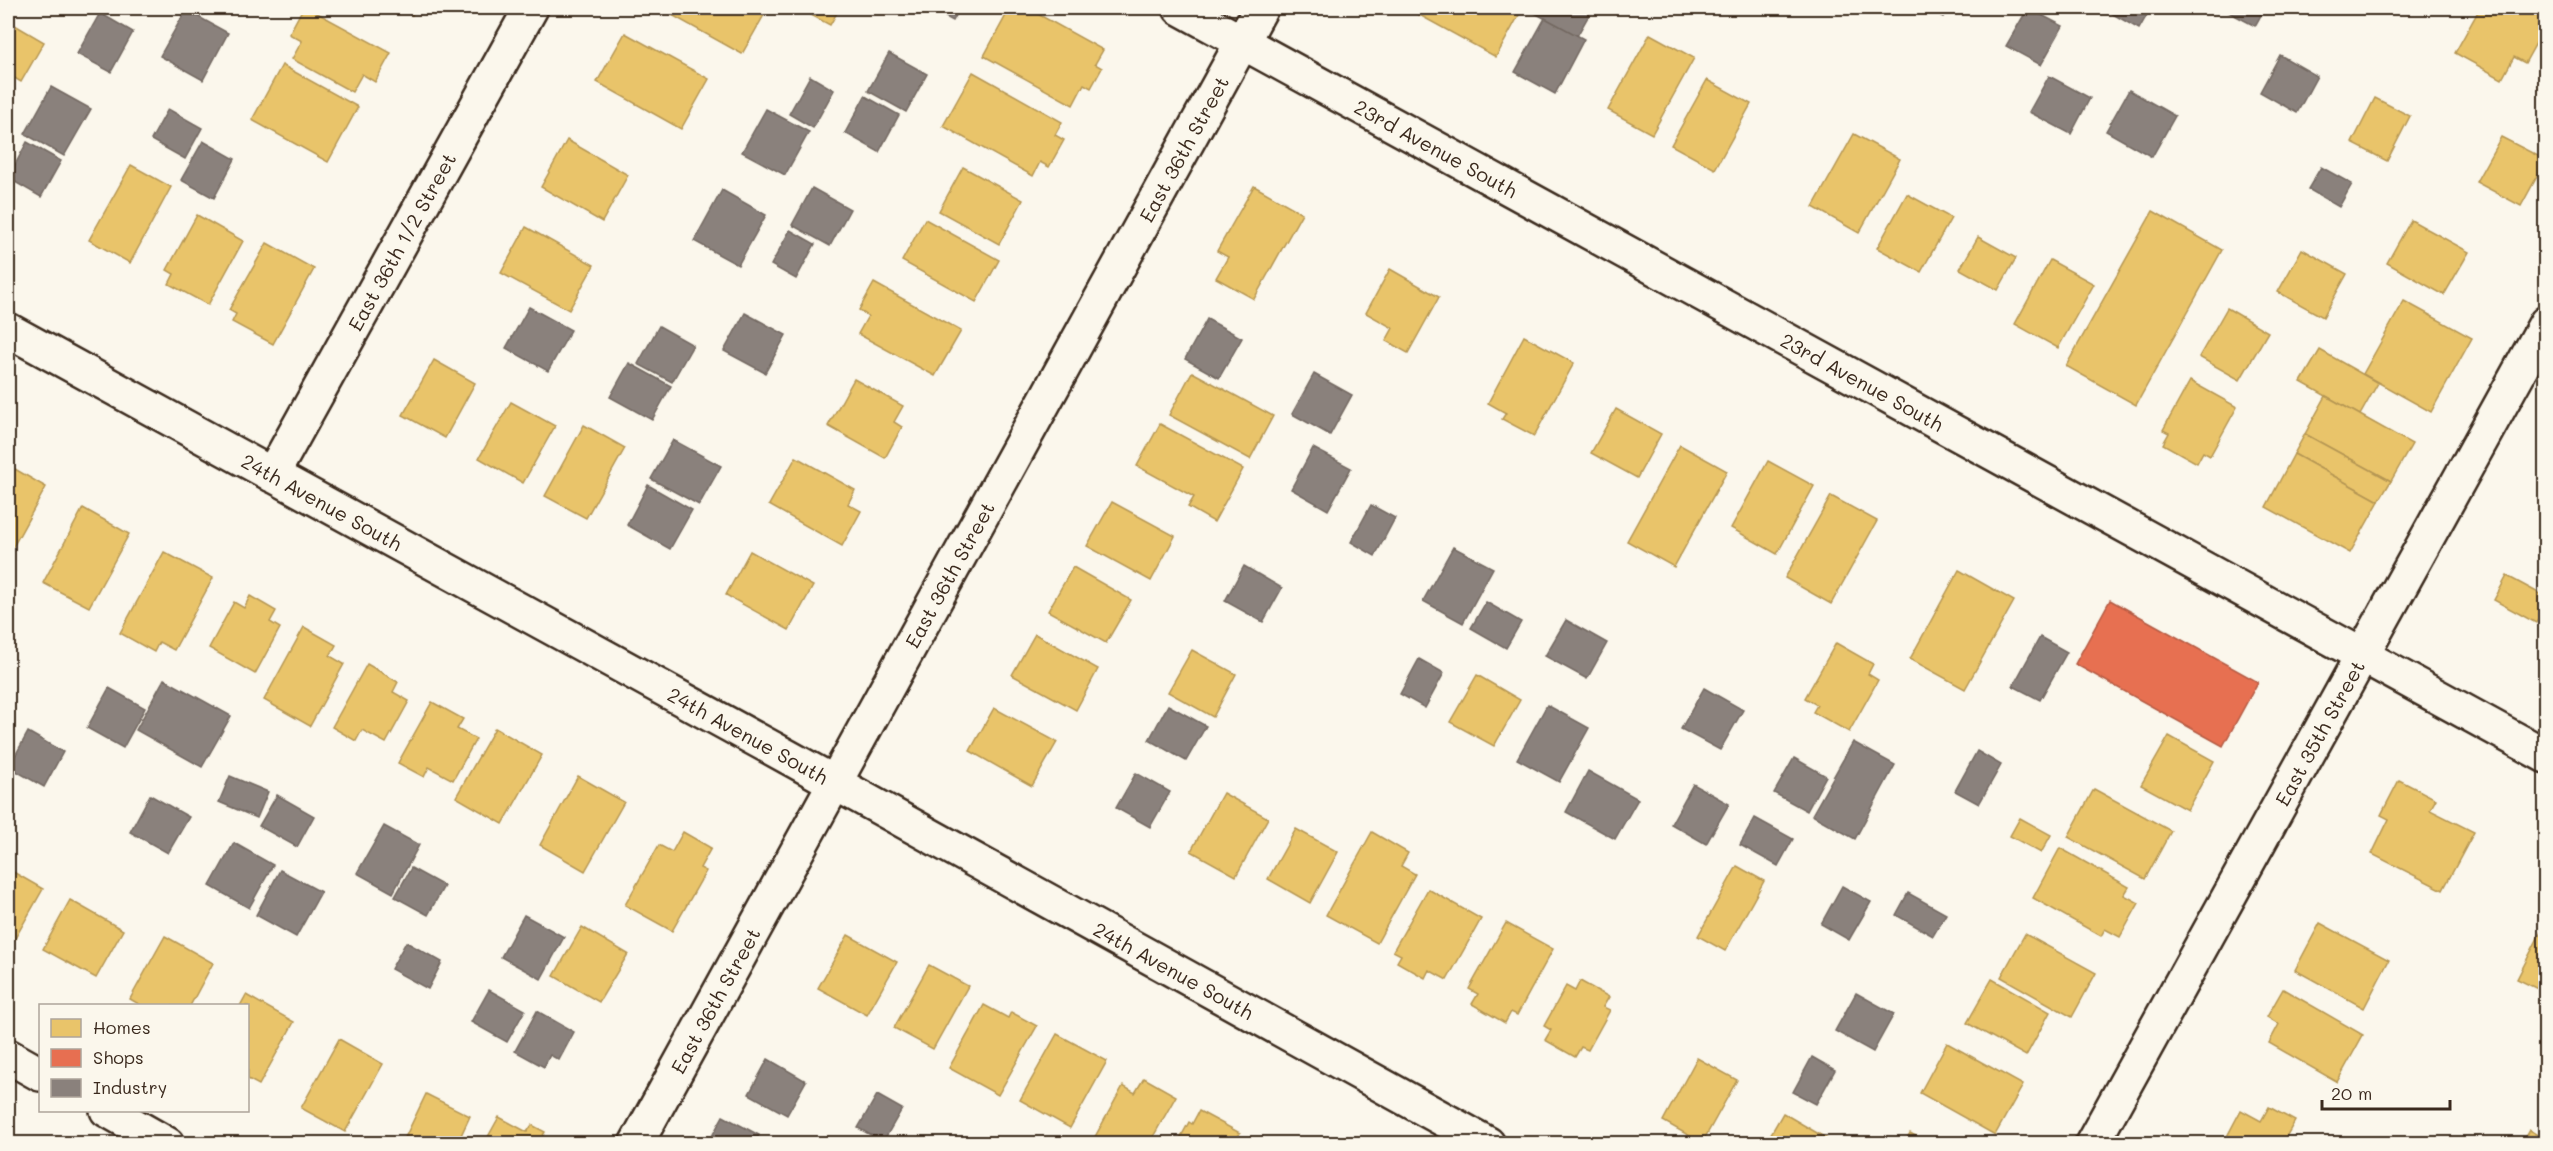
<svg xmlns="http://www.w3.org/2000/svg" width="2553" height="1151" viewBox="0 0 2553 1151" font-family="Mali,sans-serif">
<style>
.homes{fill:#e9c46a;stroke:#b59653;stroke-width:1.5}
.shops{fill:#e76f51;stroke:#b35a42;stroke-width:1.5}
.industry{fill:#8a817c;stroke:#726760;stroke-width:1.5}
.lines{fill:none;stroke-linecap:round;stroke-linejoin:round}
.minor-casing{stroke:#3b2a1e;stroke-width:38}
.tertiary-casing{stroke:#3b2a1e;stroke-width:38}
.minor{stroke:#fbf7ec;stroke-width:33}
.tertiary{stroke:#fbf7ec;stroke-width:33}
.labels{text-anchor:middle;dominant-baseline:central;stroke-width:6;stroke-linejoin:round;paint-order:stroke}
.street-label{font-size:20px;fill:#3b2a1e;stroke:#fbf7ec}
</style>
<rect width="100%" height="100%" fill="#fbf7ec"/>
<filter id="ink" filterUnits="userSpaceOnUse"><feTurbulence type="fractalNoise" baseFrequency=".0167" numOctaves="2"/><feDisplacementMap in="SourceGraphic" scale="12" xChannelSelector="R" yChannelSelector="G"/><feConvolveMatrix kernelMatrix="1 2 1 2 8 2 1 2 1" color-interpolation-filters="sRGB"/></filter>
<g filter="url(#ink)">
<g class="homes">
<path d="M303 8H308L391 53 375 82 362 74 352 92 292 59 302 41 289 34Z"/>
<path d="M398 8H416L412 15Z"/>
<path d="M673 8H768L742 54 670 14Z"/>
<path d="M815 8H837L839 9 830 25 811 15Z"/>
<path d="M1010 8H1027L1103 50 1095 64 1102 68 1091 88 1084 84 1073 105 984 56Z"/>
<path d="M1414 8H1509L1520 13 1496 57 1412 11Z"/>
<path d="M2480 8H2546V25L2525 63 2514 57 2502 79 2455 53Z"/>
<path d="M8 21 44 42 21 82 8 74Z"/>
<path d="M625 33 709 79 681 129 597 82Z"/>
<path d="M1650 34 1694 58 1652 134 1608 110Z"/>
<path d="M282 65 358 107 328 162 252 120Z"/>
<path d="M973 72 1062 122 1055 135 1064 140 1049 167 1040 162 1033 176 943 126Z"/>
<path d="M1707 80 1751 104 1715 169 1671 145Z"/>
<path d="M2375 98 2410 116 2387 161 2352 143Z"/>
<path d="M1854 134 1900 159 1859 233 1813 207Z"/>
<path d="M2501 137 2546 160 2521 206 2476 182Z"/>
<path d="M567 140 628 175 602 222 541 187Z"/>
<path d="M131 165 171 187 130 263 89 240Z"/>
<path d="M963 167 1023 200 999 244 939 211Z"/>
<path d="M1254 186 1302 213 1254 299 1216 278 1228 257 1217 251Z"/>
<path d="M1907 194 1951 218 1921 272 1877 248Z"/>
<path d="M2153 211 2222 250 2136 405 2066 366Z"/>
<path d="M197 215 243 241 208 305 169 284 174 274 167 270Z"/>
<path d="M925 219 999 260 976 302 902 261Z"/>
<path d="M2411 220 2469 252 2444 295 2387 263Z"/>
<path d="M526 227 594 265 569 310 501 273Z"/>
<path d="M1978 237 2016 258 1998 290 1960 269Z"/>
<path d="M267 243 314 269 273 344 232 322 236 314 229 310Z"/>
<path d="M2302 249 2347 274 2323 317 2278 292Z"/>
<path d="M2050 260 2094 284 2058 348 2015 324Z"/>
<path d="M1390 269 1439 297 1408 353 1386 341 1393 328 1366 313Z"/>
<path d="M874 283 961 331 935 376 858 334 868 316 859 310Z"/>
<path d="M2404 301 2472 338 2431 412 2363 374Z"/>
<path d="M2227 308 2268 332 2240 380 2199 357Z"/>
<path d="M1524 336 1574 363 1534 436 1502 419 1506 413 1488 403Z"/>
<path d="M2320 350 2378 383 2360 415 2301 382Z"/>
<path d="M434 360 475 383 445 438 403 415Z"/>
<path d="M1192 372 1273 416 1250 459 1169 415Z"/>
<path d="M854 379 903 406 894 422 902 427 885 458 828 426Z"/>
<path d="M2190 381 2237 407 2210 456 2203 452 2197 463 2163 444 2169 433 2163 430Z"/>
<path d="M2326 396 2412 444 2391 481 2305 434Z"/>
<path d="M511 402 555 426 523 483 479 458Z"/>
<path d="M1616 409 1661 434 1637 478 1591 453Z"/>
<path d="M1160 424 1243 469 1214 522 1188 507 1194 497 1137 466Z"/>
<path d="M584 425 625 448 586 518 545 496Z"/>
<path d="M2305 434 2391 481 2379 501 2294 454Z"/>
<path d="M1680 445 1727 471 1674 567 1627 541Z"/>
<path d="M2294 454 2379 501 2350 553 2266 507Z"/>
<path d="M796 457 855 490 848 504 861 511 842 546 769 505Z"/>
<path d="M1768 461 1814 486 1777 554 1731 528Z"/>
<path d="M8 465 46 487 8 556Z"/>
<path d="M1831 496 1877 521 1831 604 1785 578Z"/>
<path d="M1112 502 1175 536 1151 581 1087 546Z"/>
<path d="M83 508 129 534 89 607 43 583Z"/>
<path d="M750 551 813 586 789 630 726 595Z"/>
<path d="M164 552 213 578 174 650 159 642 154 652 120 633Z"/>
<path d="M1073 567 1131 600 1106 643 1048 611Z"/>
<path d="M1959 570 2014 601 1965 689 1910 659Z"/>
<path d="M2507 576 2546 597V607L2536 623 2494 600Z"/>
<path d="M250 596 276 611 270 622 280 628 255 674 209 648 234 602 244 608Z"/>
<path d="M304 627 336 645 330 656 344 664 310 726 264 700Z"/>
<path d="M1035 634 1098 669 1076 710 1012 675Z"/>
<path d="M1836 643 1873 664 1868 674 1878 680 1849 732 1813 712 1817 705 1805 698Z"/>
<path d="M1192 650 1236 674 1213 717 1168 692Z"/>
<path d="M367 664 398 682 393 692 409 701 386 743 362 730 356 741 332 727Z"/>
<path d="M1477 675 1520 700 1494 746 1450 722Z"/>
<path d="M432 702 463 719 457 729 476 739 453 780 429 767 424 777 398 763Z"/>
<path d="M994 708 1057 742 1032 786 970 751Z"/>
<path d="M495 728 542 755 503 824 456 797Z"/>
<path d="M2169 736 2214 761 2187 810 2141 785Z"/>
<path d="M578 776 624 802 585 871 540 845Z"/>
<path d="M2399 780 2436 799 2430 810 2474 832 2443 890 2372 854 2389 819 2381 815Z"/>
<path d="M2094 789 2171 831 2145 879 2068 837Z"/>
<path d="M1223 793 1268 818 1236 876 1191 851Z"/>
<path d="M2020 818 2051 835 2041 853 2010 836Z"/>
<path d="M1296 829 1338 852 1310 903 1268 879Z"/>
<path d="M683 832 711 848 700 868 706 871 672 931 625 905 659 845 672 852Z"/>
<path d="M1372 832 1408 853 1401 866 1415 874 1377 943 1326 915Z"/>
<path d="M2060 848 2129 887 2124 895 2139 903 2120 937 2105 929 2101 936 2033 898Z"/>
<path d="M1737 866 1764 881 1725 951 1698 936Z"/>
<path d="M8 869 43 889 9 949 8 948Z"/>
<path d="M1428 889 1481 919 1447 980 1429 970 1425 978 1397 962 1401 955 1393 951Z"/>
<path d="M70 900 123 930 96 978 43 949Z"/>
<path d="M2546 922V993L2517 979Z"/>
<path d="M1506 923 1553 949 1517 1015 1511 1012 1505 1023 1472 1004 1478 994 1469 989Z"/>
<path d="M2320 923 2389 960 2364 1008 2295 970Z"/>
<path d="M582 927 628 954 599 1002 554 976Z"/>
<path d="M2025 934 2096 973 2072 1017 2001 977Z"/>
<path d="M848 935 897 962 867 1015 818 988Z"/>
<path d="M165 936 213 963 190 1006H142L130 999Z"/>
<path d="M929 965 968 986 933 1049 894 1028Z"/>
<path d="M1992 979 2050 1012 2026 1056 1967 1023Z"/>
<path d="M1580 981 1609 997 1603 1007 1610 1010 1588 1050 1581 1047 1575 1057 1545 1040 1551 1030 1544 1026 1566 986 1575 991Z"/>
<path d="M2283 989 2363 1035 2337 1082 2269 1043 2279 1024 2267 1017Z"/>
<path d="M246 995 294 1022 259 1085 248 1079V1006H240Z"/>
<path d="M984 1005 1008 1018 1011 1012 1037 1026 998 1095 949 1068Z"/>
<path d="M1057 1034 1107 1061 1070 1128 1020 1100Z"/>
<path d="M339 1039 383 1064 345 1132 301 1108Z"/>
<path d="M1947 1043 2023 1085 1995 1135 1920 1093Z"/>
<path d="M1697 1058 1737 1080 1702 1143 1663 1121Z"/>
<path d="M1144 1078 1176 1096 1149 1144H1091L1123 1086 1135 1093Z"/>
<path d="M426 1094 470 1116 457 1144H402Z"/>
<path d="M2269 1107 2295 1121 2282 1144H2223L2241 1110 2261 1121Z"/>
<path d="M1199 1111 1240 1133 1234 1144H1177L1189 1122 1192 1124Z"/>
<path d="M1783 1113 1836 1144H1765Z"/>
<path d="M499 1117 527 1132 532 1125 545 1132 538 1144H484Z"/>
<path d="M2529 1130 2546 1140V1144H2521Z"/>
<path d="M1910 1133 1930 1144H1904Z"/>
</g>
<path class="shops" d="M2110 600 2258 682 2223 746 2075 664Z"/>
<g class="industry">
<path d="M929 8H960L953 21Z"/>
<path d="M1533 8H1593L1577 36 1531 11Z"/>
<path d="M1926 8H1948L1943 17Z"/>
<path d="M2028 8 2063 26 2041 65 2006 46Z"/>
<path d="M2105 8H2151L2139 29 2104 9Z"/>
<path d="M2221 8H2265L2255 26Z"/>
<path d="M186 10 228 33 203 80 160 56Z"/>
<path d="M100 13 133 32 111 72 77 54Z"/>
<path d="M1545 18 1584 39 1555 94 1515 72Z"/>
<path d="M889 53 927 74 906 112 868 91Z"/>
<path d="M2280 55 2317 76 2297 113 2260 92Z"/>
<path d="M810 76 834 90 813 128 789 114Z"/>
<path d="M2049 76 2090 98 2071 134 2029 112Z"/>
<path d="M51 87 91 109 64 156 25 134Z"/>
<path d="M2129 90 2175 116 2152 157 2106 131Z"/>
<path d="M865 96 899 115 879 152 845 133Z"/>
<path d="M168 109 202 128 185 159 151 140Z"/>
<path d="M766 109 809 132 785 175 742 152Z"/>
<path d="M203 141 235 159 214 198 181 180Z"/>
<path d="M27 142 61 161 41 197 8 178Z"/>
<path d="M2321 167 2352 184 2339 207 2308 189Z"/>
<path d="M812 188 850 209 830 246 792 225Z"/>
<path d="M722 190 766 215 738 265 694 241Z"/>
<path d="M790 230 815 244 796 279 771 265Z"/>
<path d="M529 307 571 330 548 371 506 348Z"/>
<path d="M745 313 786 335 765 373 724 351Z"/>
<path d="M1207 319 1242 338 1219 378 1185 359Z"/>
<path d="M659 326 693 345 672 382 638 364Z"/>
<path d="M629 363 671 386 652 420 610 397Z"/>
<path d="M1314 374 1352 395 1330 435 1292 414Z"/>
<path d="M673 440 721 466 699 505 651 479Z"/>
<path d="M1313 448 1351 468 1328 510 1291 489Z"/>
<path d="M648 485 692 510 670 549 627 525Z"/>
<path d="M1371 505 1395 518 1375 556 1351 542Z"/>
<path d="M1453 547 1493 568 1463 623 1423 601Z"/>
<path d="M1244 566 1282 588 1263 622 1225 601Z"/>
<path d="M1486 602 1521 622 1506 648 1471 628Z"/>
<path d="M1566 620 1607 643 1587 679 1545 656Z"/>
<path d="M2040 637 2067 652 2040 700 2013 686Z"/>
<path d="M1419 659 1444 673 1425 708 1400 694Z"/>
<path d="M164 679 231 716 202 767 136 730Z"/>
<path d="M109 688 145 708 123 748 87 728Z"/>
<path d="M1704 688 1743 710 1720 750 1681 729Z"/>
<path d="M1168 705 1206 726 1186 761 1149 740Z"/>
<path d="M1547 705 1589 728 1559 782 1517 759Z"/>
<path d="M28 732 63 752 44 787 9 767Z"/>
<path d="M1853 742 1895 765 1855 839 1812 815Z"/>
<path d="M1977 751 2001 765 1979 804 1955 791Z"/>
<path d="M1794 758 1826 776 1807 811 1774 793Z"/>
<path d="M1588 771 1638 799 1615 839 1566 812Z"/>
<path d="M1136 773 1170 792 1150 827 1116 808Z"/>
<path d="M230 776 268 792 257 818 219 802Z"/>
<path d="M1693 784 1729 804 1706 844 1671 824Z"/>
<path d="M150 795 189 817 168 853 130 832Z"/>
<path d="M277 795 314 816 297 847 259 826Z"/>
<path d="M1755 818 1793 839 1778 866 1740 845Z"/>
<path d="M384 826 419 845 393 893 357 873Z"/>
<path d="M234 843 273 865 249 908 210 886Z"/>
<path d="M411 868 444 886 428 915 395 897Z"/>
<path d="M280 870 321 892 296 937 256 915Z"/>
<path d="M1842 886 1871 902 1849 940 1821 924Z"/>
<path d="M1908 893 1946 914 1933 936 1896 915Z"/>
<path d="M524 915 564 937 541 979 501 957Z"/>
<path d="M406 942 442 962 428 989 391 969Z"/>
<path d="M489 990 525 1010 507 1042 471 1022Z"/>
<path d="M1856 993 1894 1014 1873 1052 1835 1031Z"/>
<path d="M537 1011 574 1032 559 1060 550 1055 544 1067 515 1051Z"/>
<path d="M1812 1057 1835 1070 1816 1104 1793 1092Z"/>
<path d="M768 1059 806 1081 787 1115 749 1094Z"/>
<path d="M877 1095 902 1109 883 1142 858 1128Z"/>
<path d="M723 1116 759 1135 754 1144H721L711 1138Z"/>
</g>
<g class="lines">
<g class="minor-casing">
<g id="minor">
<path id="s1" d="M1180 8 2546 756"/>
<path id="s2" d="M8 330 788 757 1488 1144"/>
<path id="s3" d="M272 475 531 8"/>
<path d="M8 1056 40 1074"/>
<path d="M107 1110 167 1144"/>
<path id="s4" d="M636 1144 1261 8"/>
</g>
</g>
<g class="tertiary-casing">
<g id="tertiary">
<path id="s5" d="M2092 1144 2546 323"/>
</g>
</g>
<use href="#minor" class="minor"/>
<use href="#tertiary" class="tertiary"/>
</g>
</g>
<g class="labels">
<g class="street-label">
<text stroke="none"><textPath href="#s1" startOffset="292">23rd Avenue South</textPath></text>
<text stroke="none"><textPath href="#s4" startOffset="1136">East 36th Street</textPath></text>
<text stroke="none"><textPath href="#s3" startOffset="267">East 36th 1/2 Street</textPath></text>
<text stroke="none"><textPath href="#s1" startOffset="778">23rd Avenue South</textPath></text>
<text stroke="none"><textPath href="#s2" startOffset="358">24th Avenue South</textPath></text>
<text stroke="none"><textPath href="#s4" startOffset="650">East 36th Street</textPath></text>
<text stroke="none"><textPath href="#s5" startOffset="470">East 35th Street</textPath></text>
<text stroke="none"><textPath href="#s2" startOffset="844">24th Avenue South</textPath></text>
<text stroke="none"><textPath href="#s2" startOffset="1330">24th Avenue South</textPath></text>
<text stroke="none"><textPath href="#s4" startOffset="164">East 36th Street</textPath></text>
</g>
</g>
<rect width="2553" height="1151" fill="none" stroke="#fbf7ec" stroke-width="30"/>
<rect x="15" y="15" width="2523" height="1121" fill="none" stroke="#3b2a1e" stroke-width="2" filter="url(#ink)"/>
<rect x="39" y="1004" width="210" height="108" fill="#fbf7ec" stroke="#aea59a" stroke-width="1.5"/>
<rect x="51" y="1019" width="30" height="18" fill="#e9c46a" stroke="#aea59a" stroke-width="1.5"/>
<text x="93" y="1034" font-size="18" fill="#3b2a1e">Homes</text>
<rect x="51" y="1049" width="30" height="18" fill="#e76f51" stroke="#aea59a" stroke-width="1.5"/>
<text x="93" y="1064" font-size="18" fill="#3b2a1e">Shops</text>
<rect x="51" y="1079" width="30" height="18" fill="#8a817c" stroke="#aea59a" stroke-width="1.5"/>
<text x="93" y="1094" font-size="18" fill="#3b2a1e">Industry</text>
<path d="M2322 1100v9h128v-9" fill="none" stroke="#3b2a1e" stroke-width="3"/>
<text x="2331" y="1100" font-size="18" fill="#3b2a1e" stroke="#fbf7ec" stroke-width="4.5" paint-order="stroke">20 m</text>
</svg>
